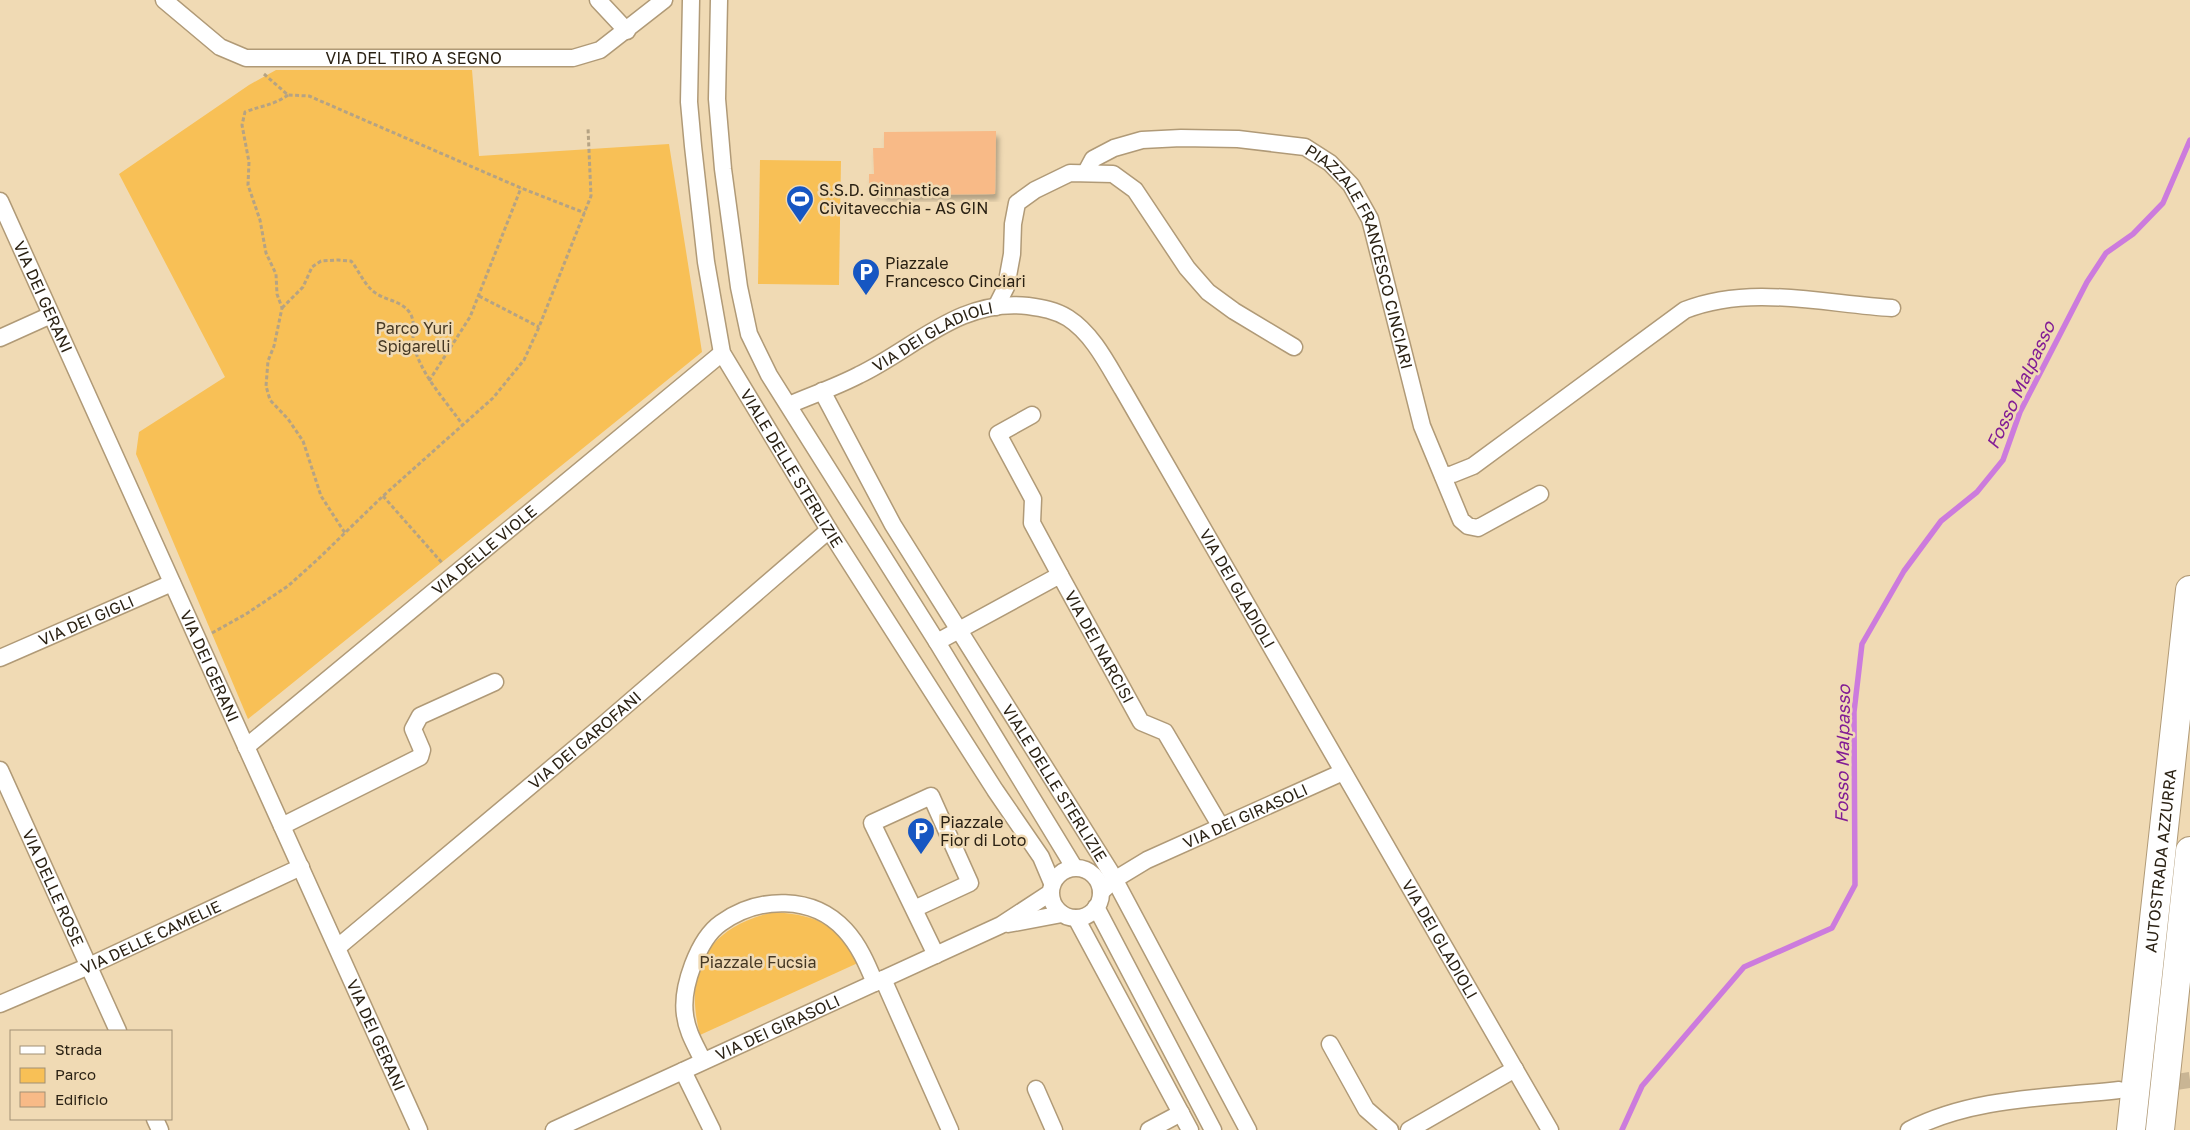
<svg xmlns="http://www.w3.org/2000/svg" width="2190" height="1130" viewBox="0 0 2190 1130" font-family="'Golos Text',sans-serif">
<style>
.green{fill:#f8c056}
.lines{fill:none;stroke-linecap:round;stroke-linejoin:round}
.stream{stroke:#cc7bdd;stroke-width:5.5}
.building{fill:#f8ba87;filter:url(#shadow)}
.street-tunnel{stroke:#c9b594;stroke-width:16;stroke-dasharray:16 8;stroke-linecap:butt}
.street-casing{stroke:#b09a77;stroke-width:19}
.highway-casing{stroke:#b09a77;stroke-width:30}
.path{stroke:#b5a384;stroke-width:3;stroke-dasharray:4 2.5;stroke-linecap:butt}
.street{stroke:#fff;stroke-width:16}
.highway{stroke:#fff;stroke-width:28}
.labels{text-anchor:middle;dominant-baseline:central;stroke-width:5;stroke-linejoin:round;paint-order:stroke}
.street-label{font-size:16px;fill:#2b2214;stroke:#f0dab4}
.poi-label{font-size:16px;fill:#2b2214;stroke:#f0dab4;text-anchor:start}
.park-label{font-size:16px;fill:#453823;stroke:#f0dab4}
.water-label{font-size:18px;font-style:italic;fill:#821c95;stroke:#f0dab4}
</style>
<defs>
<filter id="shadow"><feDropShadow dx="3" dy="5.5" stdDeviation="2.5" flood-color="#0004"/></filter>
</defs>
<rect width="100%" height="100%" fill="#f0dab4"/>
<g class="green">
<path d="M276 70H472L479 156 669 144 702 352 248 719 136 454 139 432 225 377 119 174 249 85Z"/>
<path d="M760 160 841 161 839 285 758 284Z"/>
<path d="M774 912C822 916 832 924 860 962L700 1035C683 969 708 927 774 912Z"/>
</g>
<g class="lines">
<path class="stream" d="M1622 1130 1642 1086 1744 967 1832 928 1855 885 1854 712 1862 644 1904 571 1941 521 1977 492 2003 460 2020 412 2087 282 2106 253 2133 234 2163 203 2190 140"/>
</g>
<path class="building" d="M996 131 995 194 884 195 883 192H869V174H874L873 148H884V132Z"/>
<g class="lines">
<path class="street-tunnel" d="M2128 1089 2190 1080"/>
<g class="street-casing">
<g id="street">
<path id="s1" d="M164 0 220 47 246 58H573L600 50 664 0"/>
<path d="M598 0 627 31"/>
<path id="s2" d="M691 0 689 102 693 146 706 262 722 353 829 530 995 790 1041 857 1052 883"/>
<path d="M719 0 717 99 723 169 739 287 749 334 769 375 937 642 1074 867"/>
<path id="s3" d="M1086 172 1093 159 1114 148 1142 140 1181 138 1238 139 1305 147 1330 163 1351 185 1370 219 1422 426 1461 520 1468 526 1478 528 1540 494"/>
<path id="s4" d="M0 201 419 1130"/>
<path d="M996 307 1006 287 1012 254 1013 224 1017 203 1035 190 1070 173 1113 174 1135 190 1187 268 1208 292 1234 311 1294 347"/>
<path d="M0 338 51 315"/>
<path id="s5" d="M822 391 893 525 1110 871 1248 1130"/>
<path id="s6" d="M789 405C812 395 836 387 859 375 915 348 960 298 1028 306 1042 308 1055 310 1068 318 1093 334 1108 365 1123 390L1550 1130"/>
<path d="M1032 415 998 434 1033 499 1032 523 1060 575"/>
<path d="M1443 476 1453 474 1473 466 1685 310C1750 284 1825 304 1892 308"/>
<path id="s7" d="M937 642 1060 575 1141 722 1165 732 1221 827"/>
<path id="s8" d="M0 658 172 583"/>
<path id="s9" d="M246 747 722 353"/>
<path id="s10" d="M0 770 118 1031"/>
<path d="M282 826 420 757 422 750 413 729 420 716 495 682"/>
<circle cx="1076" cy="893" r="25"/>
<path id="s11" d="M1101 892 1114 880 1147 860 1343 772"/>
<path d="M1096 907 1213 1130"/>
<path d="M914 909 970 883 931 796 872 823 936 955"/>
<path d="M1076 918 1190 1130"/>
<path d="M1008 924 1062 914"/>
<path id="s12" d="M338 947 603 725 829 530"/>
<path d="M883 979 950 1130"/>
<path id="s13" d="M0 1004 89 966 301 867"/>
<path d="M1330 1044 1366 1109 1390 1130"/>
<path d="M703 1061C696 1046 687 1032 685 1015 681 988 698 939 721 923 759 896 813 895 845 930 859 945 867 964 875 983"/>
<path d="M683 1071 712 1130"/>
<path d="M1036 1089 1054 1130"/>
<path d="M155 1119 160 1130"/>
<path id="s14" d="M554 1130 1001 925 1050 893"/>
<path d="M1149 1130 1181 1113"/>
<path d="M1409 1130 1515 1069"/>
<path d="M1909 1130C1973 1097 2048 1098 2119 1090"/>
</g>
</g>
<g class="highway-casing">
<g id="highway">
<path id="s15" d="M2131 1130 2190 590"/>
<path d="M2160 1130 2190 851"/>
</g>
</g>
<g class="path">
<path d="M264 74 288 95 309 96 521 188 585 213"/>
<path d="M288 95C272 106 263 105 245 112L242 125 249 162 248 185 260 220 266 253 276 274 277 294 282 308 274 346 268 361 266 386 270 400 288 419 303 441 321 496 345 533"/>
<path d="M479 296 539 327"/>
<path d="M282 308 303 287 312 267 321 261 338 260 351 261C360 272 365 287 377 294 388 301 402 301 410 313 417 324 410 338 415 350 424 378 445 400 462 424"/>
<path d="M429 381 470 317 521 188"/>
<path d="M383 496 443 564"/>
<path d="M212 633 246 614 288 586 317 560 383 496 493 398 524 360 539 327 591 196 588 128"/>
</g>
<use href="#street" class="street"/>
<use href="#highway" class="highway"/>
</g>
<defs>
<g id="stadium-pin" transform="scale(1.4375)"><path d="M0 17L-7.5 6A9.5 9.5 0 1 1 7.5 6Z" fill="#1656c2" stroke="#f0dab4"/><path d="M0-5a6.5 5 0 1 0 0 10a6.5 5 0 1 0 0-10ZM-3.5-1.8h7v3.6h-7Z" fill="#fff"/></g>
<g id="parking-pin" transform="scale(1.4375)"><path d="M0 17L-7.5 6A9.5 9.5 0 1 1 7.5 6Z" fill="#1656c2" stroke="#f0dab4"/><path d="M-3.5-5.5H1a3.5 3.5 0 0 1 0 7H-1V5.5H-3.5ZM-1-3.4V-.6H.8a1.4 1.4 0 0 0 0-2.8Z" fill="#fff"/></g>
</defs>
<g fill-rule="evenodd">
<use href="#stadium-pin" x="800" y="199"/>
<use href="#parking-pin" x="866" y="272"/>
<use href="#parking-pin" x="921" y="831"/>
</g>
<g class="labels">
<g class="street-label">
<text stroke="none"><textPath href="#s1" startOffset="269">VIA DEL TIRO A SEGNO</textPath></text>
<text stroke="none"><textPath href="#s3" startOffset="359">PIAZZALE FRANCESCO CINCIARI</textPath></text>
<text stroke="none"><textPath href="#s4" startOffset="105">VIA DEI GERANI</textPath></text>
<text stroke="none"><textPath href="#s6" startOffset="160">VIA DEI GLADIOLI</textPath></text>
<text stroke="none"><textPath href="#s2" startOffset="490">VIALE DELLE STERLIZIE</textPath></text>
<text stroke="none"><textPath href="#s9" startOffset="309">VIA DELLE VIOLE</textPath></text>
<text stroke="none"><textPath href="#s6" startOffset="625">VIA DEI GLADIOLI</textPath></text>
<text stroke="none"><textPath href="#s8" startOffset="94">VIA DEI GIGLI</textPath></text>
<text stroke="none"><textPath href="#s7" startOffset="222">VIA DEI NARCISI</textPath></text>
<text stroke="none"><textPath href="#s4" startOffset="510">VIA DEI GERANI</textPath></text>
<text stroke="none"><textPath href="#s12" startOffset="322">VIA DEI GAROFANI</textPath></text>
<text stroke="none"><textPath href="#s5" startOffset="456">VIALE DELLE STERLIZIE</textPath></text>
<text stroke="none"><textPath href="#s11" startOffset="164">VIA DEI GIRASOLI</textPath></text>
<text stroke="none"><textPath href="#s15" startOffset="271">AUTOSTRADA AZZURRA</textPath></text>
<text stroke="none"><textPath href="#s10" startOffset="129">VIA DELLE ROSE</textPath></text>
<text stroke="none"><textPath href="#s13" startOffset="165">VIA DELLE CAMELIE</textPath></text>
<text stroke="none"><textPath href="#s6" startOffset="1030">VIA DEI GLADIOLI</textPath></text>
<text stroke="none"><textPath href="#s14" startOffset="246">VIA DEI GIRASOLI</textPath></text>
<text stroke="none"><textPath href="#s4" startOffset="915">VIA DEI GERANI</textPath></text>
</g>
<g class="poi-label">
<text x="819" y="190">S.S.D. Ginnastica<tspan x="819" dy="18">Civitavecchia - AS GIN</tspan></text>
<text x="885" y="263">Piazzale<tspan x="885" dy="18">Francesco Cinciari</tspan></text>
<text x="940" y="822">Piazzale<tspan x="940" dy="18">Fior di Loto</tspan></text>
</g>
<g class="park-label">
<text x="414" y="328">Parco Yuri<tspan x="414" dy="18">Spigarelli</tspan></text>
<text x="758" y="962">Piazzale Fucsia</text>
</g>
<g class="water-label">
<text transform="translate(2020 385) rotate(-65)">Fosso Malpasso</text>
<text transform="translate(1842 754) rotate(-89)">Fosso Malpasso</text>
</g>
</g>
<rect x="10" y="1030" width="162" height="90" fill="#f0dab4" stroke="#a19074"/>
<rect x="20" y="1046" width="25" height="8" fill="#ffffff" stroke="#a19074"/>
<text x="55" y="1055" font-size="15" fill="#2b2214">Strada</text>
<rect x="20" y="1068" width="25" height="15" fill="#f8c056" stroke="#a19074"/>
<text x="55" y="1080" font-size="15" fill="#2b2214">Parco</text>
<rect x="20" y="1092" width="25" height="15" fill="#f8ba87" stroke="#a19074"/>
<text x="55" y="1105" font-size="15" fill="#2b2214">Edificio</text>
</svg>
